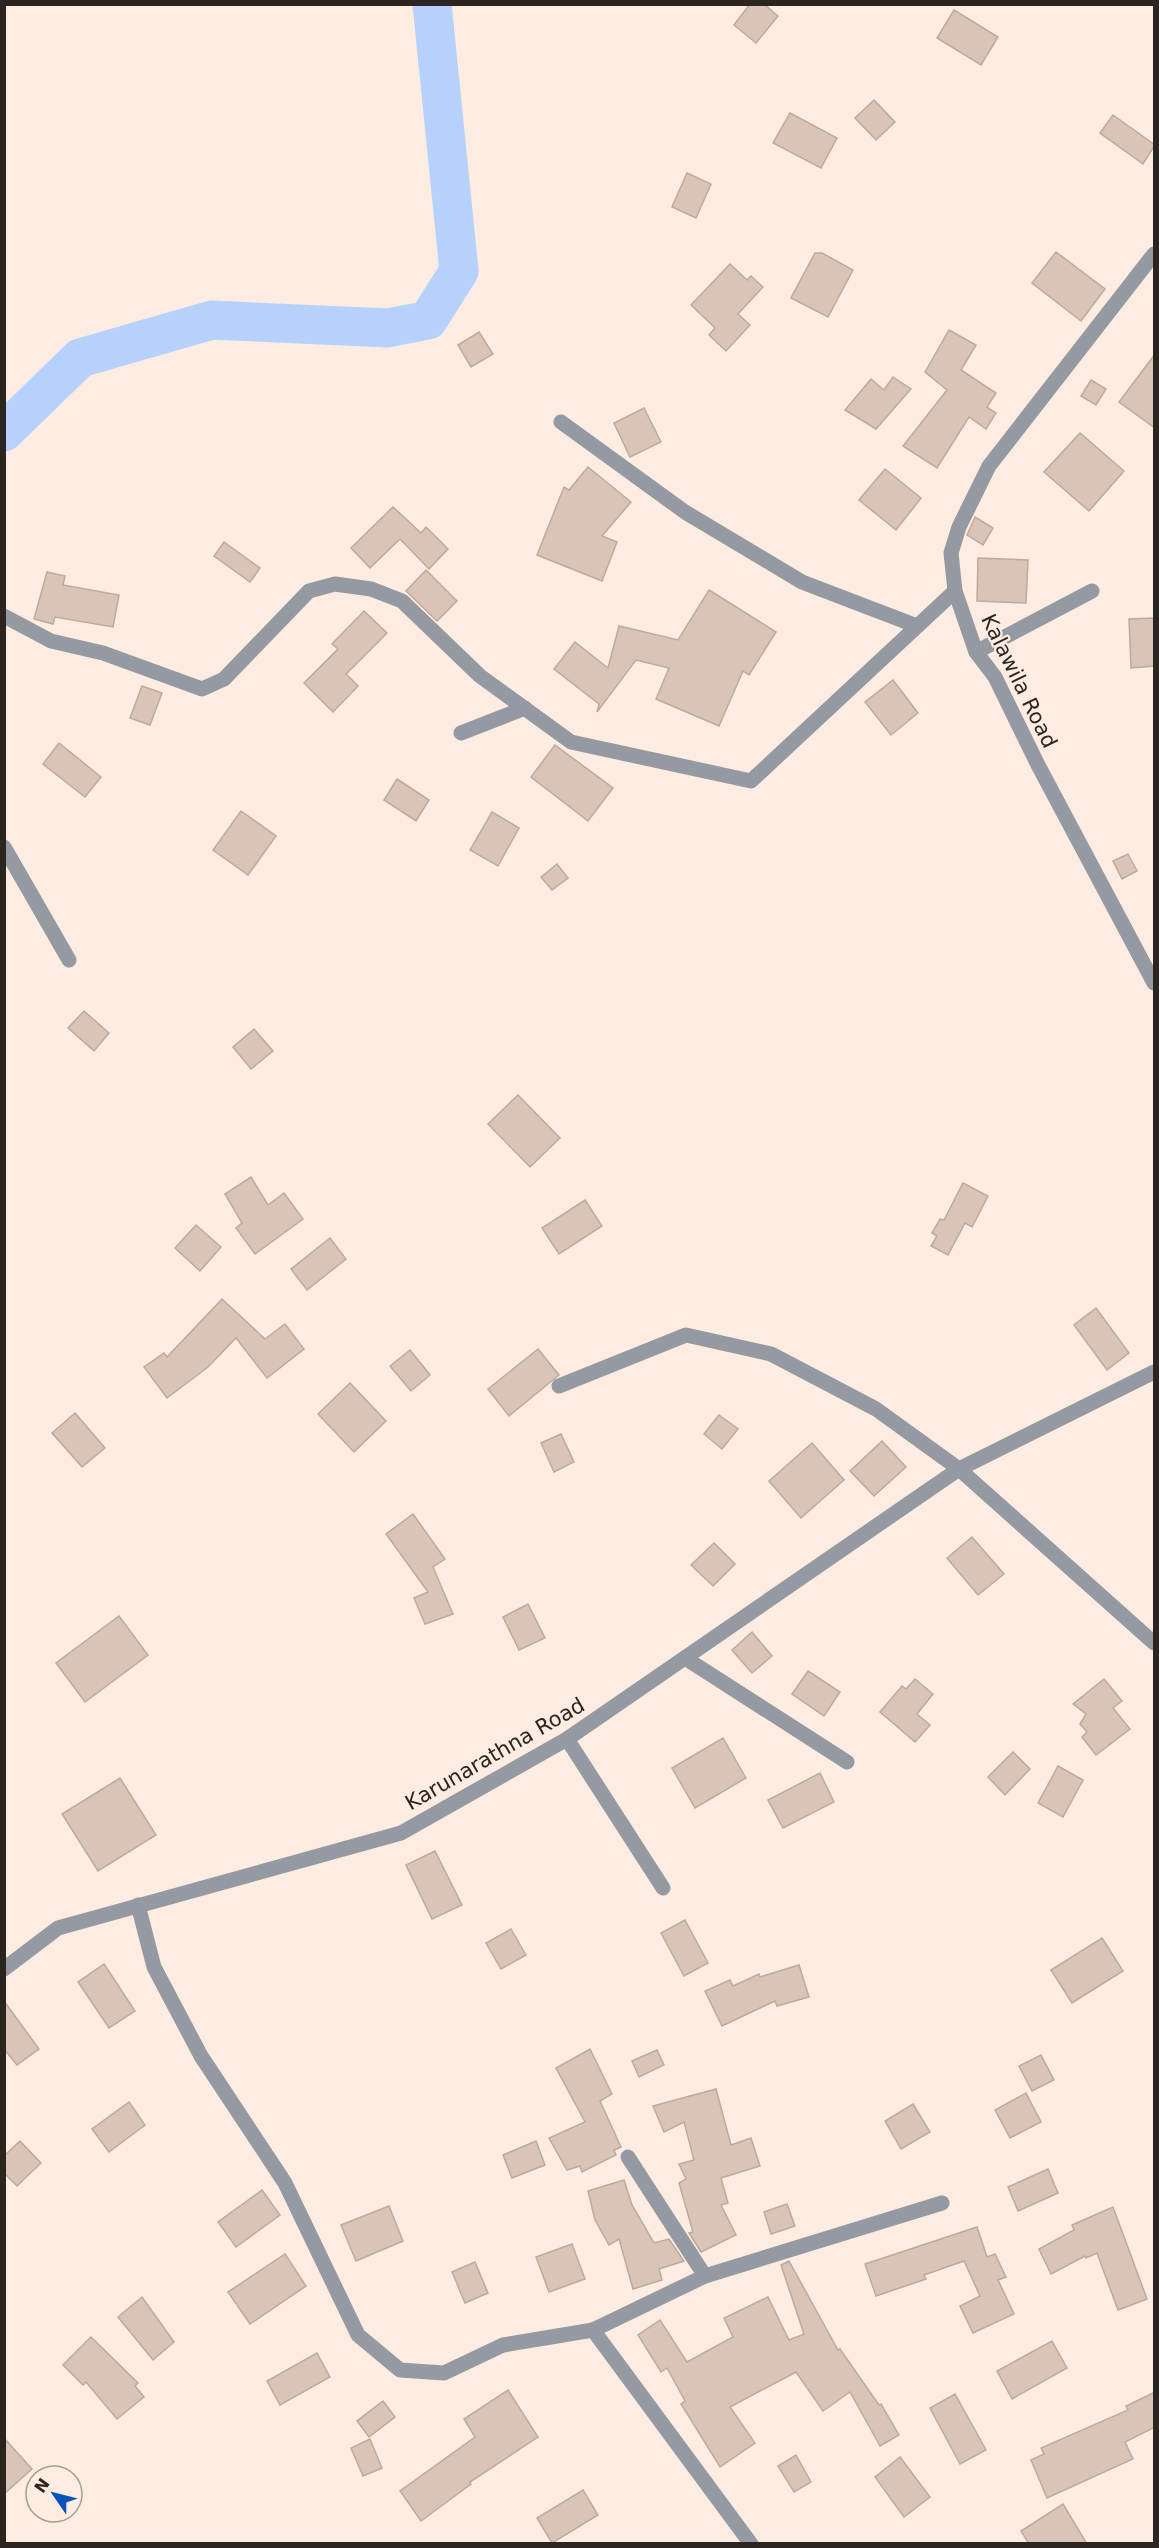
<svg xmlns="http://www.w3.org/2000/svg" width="1159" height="2548" viewBox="0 0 1159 2548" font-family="'DejaVu Sans',sans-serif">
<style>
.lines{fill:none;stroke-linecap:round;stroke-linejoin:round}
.river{stroke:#b6d1fc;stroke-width:39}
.building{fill:#d9c4b7;stroke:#beaa9d;stroke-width:1.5}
.minor{stroke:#9499a2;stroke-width:15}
.labels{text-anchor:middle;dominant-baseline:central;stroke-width:4.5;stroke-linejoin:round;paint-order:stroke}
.street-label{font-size:21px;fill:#2c241f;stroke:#fdece1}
</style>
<rect width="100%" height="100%" fill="#fdece1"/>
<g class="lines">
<path class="river" d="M4 432 80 358 212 320 388 328 428 320 459 271 432 4"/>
</g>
<g class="building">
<path d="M750 4H764L778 16 756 43 734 25Z"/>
<path d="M954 10 998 37 981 65 937 38Z"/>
<path d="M874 100 895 122 876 140 855 118Z"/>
<path d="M790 113 837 138 821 168 773 143Z"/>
<path d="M1113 115 1155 145 1143 164 1100 133Z"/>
<path d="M687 173 711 184 696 218 672 207Z"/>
<path d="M1056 252 1105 289 1081 321 1032 283Z"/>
<path d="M815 253H822L853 270 828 317 791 298Z"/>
<path d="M730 264 747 280 751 276 763 287 738 314 750 325 726 351 709 335 715 328 691 305Z"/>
<path d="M949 330 976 345 961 370 996 393 987 407 996 413 986 429 969 417 937 468 903 446 947 390 925 372Z"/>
<path d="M479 332 493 354 471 367 458 345Z"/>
<path d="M1155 354V428L1119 402Z"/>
<path d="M893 377 911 389 876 429 845 410 871 379 884 390Z"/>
<path d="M1091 380 1106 389 1096 405 1081 396Z"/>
<path d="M644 408 661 442 630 457 614 423Z"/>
<path d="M1080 433 1124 471 1089 511 1044 472Z"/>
<path d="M588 467 631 502 602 536 617 542 602 581 537 555 564 487 569 490Z"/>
<path d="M885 469 921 498 896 530 859 500Z"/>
<path d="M393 507 421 533 426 527 448 549 429 569 400 539 370 568 351 548Z"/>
<path d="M975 517 993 528 983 545 967 535Z"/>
<path d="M224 542 260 568 250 582 214 556Z"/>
<path d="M978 558 1028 560 1026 603 977 601Z"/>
<path d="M426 570 457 601 437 621 406 591Z"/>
<path d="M47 572 65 576 63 585 119 595 113 627 55 617 53 624 34 619Z"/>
<path d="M709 590 776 632 749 675 743 671 719 726 656 699 669 668 636 660 597 712 599 704 554 669 575 642 608 668 619 626 678 640Z"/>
<path d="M364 611 387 633 346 674 358 686 333 712 304 683 338 649 332 644Z"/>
<path d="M1155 618V666L1131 668 1129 619Z"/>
<path d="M893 680 918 713 891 735 865 702Z"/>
<path d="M142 686 162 693 150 725 130 718Z"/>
<path d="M59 743 101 777 85 797 43 764Z"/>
<path d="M555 745 613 788 588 821 531 777Z"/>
<path d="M397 779 429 800 416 821 384 800Z"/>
<path d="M241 811 276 836 248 875 213 850Z"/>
<path d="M492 812 519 828 498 866 470 850Z"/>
<path d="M1128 854 1137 871 1122 879 1113 861Z"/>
<path d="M557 864 568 878 552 890 541 877Z"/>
<path d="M84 1011 109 1033 94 1051 68 1028Z"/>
<path d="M254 1029 273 1051 251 1069 233 1047Z"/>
<path d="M518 1095 560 1138 530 1167 488 1124Z"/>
<path d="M251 1177 268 1205 284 1193 303 1219 255 1254 236 1228 242 1223 225 1194Z"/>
<path d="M963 1183 988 1196 972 1227 965 1223 948 1255 931 1246 937 1236 932 1233 940 1219 944 1220Z"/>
<path d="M585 1200 602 1226 559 1254 542 1228Z"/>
<path d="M196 1225 221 1247 200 1271 175 1248Z"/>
<path d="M330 1238 346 1259 307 1290 291 1269Z"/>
<path d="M222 1299 265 1339 285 1324 304 1349 267 1378 236 1338 208 1367 167 1398 144 1367 164 1353 167 1357Z"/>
<path d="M1096 1308 1129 1353 1107 1370 1074 1325Z"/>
<path d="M538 1349 559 1375 509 1416 488 1389Z"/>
<path d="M410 1350 430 1375 411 1391 390 1366Z"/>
<path d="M350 1383 386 1421 354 1452 318 1414Z"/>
<path d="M75 1413 105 1448 82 1467 52 1433Z"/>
<path d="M719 1415 738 1429 722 1449 704 1434Z"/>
<path d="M561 1434 574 1462 554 1472 541 1443Z"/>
<path d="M882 1441 906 1467 874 1496 850 1471Z"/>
<path d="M812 1443 844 1480 801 1518 769 1481Z"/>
<path d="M413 1514 445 1559 433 1567 453 1614 425 1624 414 1598 428 1592 386 1534Z"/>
<path d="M972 1537 1004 1574 978 1595 947 1558Z"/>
<path d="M714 1543 735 1564 713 1586 691 1565Z"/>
<path d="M528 1604 545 1638 519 1650 503 1617Z"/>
<path d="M119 1616 148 1655 85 1702 56 1663Z"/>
<path d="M752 1632 772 1656 752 1673 732 1650Z"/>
<path d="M808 1671 840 1692 824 1716 792 1694Z"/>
<path d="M915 1679 933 1694 917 1714 930 1725 915 1742 880 1712 902 1686 906 1689Z"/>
<path d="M1104 1679 1122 1701 1113 1708 1130 1729 1096 1755 1082 1737 1087 1732 1080 1724 1086 1714 1073 1704Z"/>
<path d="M723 1738 746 1778 695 1808 672 1768Z"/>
<path d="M1013 1752 1030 1769 1005 1795 988 1777Z"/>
<path d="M1058 1766 1083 1780 1063 1817 1038 1803Z"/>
<path d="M820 1773 834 1802 783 1828 768 1800Z"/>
<path d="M120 1778 156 1835 98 1871 62 1814Z"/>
<path d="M435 1851 462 1905 432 1919 406 1865Z"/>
<path d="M685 1920 708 1963 684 1976 661 1933Z"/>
<path d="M511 1929 526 1955 501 1969 486 1943Z"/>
<path d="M1102 1938 1123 1971 1072 2003 1051 1970Z"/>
<path d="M104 1964 135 2011 109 2028 78 1982Z"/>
<path d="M799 1965 809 1997 777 2006 775 2001 722 2026 705 1991 730 1980 733 1986 759 1974 760 1977Z"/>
<path d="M4 2001 39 2049 17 2065 4 2049Z"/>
<path d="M590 2049 612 2094 600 2101 621 2147 614 2150 616 2155 582 2172 580 2166 567 2170 549 2138 585 2122 556 2068Z"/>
<path d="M657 2050 664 2065 639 2077 632 2061Z"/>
<path d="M1041 2055 1054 2080 1032 2091 1019 2066Z"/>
<path d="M716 2089 731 2145 751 2138 760 2166 721 2178 728 2203 721 2205 736 2235 701 2252 689 2233 693 2232 679 2183 686 2179 679 2164 694 2160 684 2122 664 2132 653 2106Z"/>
<path d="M1026 2093 1041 2122 1010 2138 995 2110Z"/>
<path d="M129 2102 145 2125 109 2152 92 2129Z"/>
<path d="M913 2104 930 2132 901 2149 885 2121Z"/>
<path d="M20 2141 41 2163 17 2186 4 2173V2156Z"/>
<path d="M536 2141 545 2165 512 2178 503 2155Z"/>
<path d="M1048 2169 1058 2193 1018 2211 1008 2187Z"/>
<path d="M624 2180 632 2205 654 2243 669 2239 684 2261 659 2269 662 2280 633 2289 619 2239 609 2245 595 2220 588 2191Z"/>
<path d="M262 2190 280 2215 236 2247 218 2222Z"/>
<path d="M787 2204 795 2226 771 2234 764 2212Z"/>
<path d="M389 2206 403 2241 356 2261 341 2225Z"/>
<path d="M1113 2207 1147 2299 1118 2310 1097 2253 1086 2258 1085 2256 1051 2274 1039 2249 1074 2230 1072 2225Z"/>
<path d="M977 2227 987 2257 995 2254 1006 2277 998 2280 1014 2314 973 2333 960 2306 980 2296 964 2261 924 2275 926 2279 876 2296 865 2264Z"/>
<path d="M572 2244 585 2279 549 2292 536 2257Z"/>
<path d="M285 2254 306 2286 250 2324 228 2292Z"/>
<path d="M789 2261 838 2350 840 2349 879 2405 881 2404 899 2435 880 2446 850 2392 823 2411 796 2372 730 2407 755 2443 720 2467 681 2404 685 2401 667 2368 661 2372 638 2335 660 2320 687 2362 733 2337 724 2318 768 2297 789 2340 804 2334 781 2265Z"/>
<path d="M475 2262 488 2293 465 2303 452 2272Z"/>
<path d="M142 2297 174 2342 153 2360 118 2317Z"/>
<path d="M91 2337 138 2383 135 2386 144 2397 117 2419 86 2382 83 2385 63 2365Z"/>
<path d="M1052 2341 1067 2368 1012 2399 997 2371Z"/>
<path d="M317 2353 330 2377 280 2405 267 2381Z"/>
<path d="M508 2390 538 2437 470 2482 471 2484 421 2521 400 2491 475 2437 464 2419Z"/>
<path d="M1155 2392V2427L1125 2442 1133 2459 1047 2498 1031 2460 1044 2454 1041 2448 1128 2410 1126 2406Z"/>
<path d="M955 2394 986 2450 960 2464 930 2408Z"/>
<path d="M383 2401 395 2417 369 2437 357 2421Z"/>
<path d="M4 2438 32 2469 4 2494Z"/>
<path d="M370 2439 382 2468 363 2476 351 2448Z"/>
<path d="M796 2455 811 2482 794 2492 778 2466Z"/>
<path d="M900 2457 930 2497 904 2517 875 2477Z"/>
<path d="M583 2490 598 2515 552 2543 537 2518Z"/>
<path d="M1063 2504 1087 2544H1029L1021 2531Z"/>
</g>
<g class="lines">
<g class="minor">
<path d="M1154 254 989 466 959 527 951 553 955 591 976 652 995 677 1038 765 1154 983"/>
<path d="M561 422 685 512 802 582 917 626"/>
<path d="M4 616 51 641 103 653 202 689 224 679 309 591 335 584 371 589 402 601 480 676 571 742 751 781 955 591"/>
<path d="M976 652 1092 591"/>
<path d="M461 733 525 708"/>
<path d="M4 847 69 960"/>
<path d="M559 1386 686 1335 771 1354 876 1409 959 1469 1154 1643"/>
<path d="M685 1658 847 1762"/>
<path d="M567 1739 663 1888"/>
<path d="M138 1905 154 1967 201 2056 285 2183 358 2335 400 2370 444 2373 503 2345 593 2330 751 2544"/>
<path d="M4 1969 58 1928 401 1833 567 1739 959 1469 1154 1372"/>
<path d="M628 2157 705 2276"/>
<path d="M593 2330 705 2276 942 2203"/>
</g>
</g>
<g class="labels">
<g class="street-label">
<text transform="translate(1019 681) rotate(64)">Kalawila Road</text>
<text transform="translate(495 1754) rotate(-30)">Karunarathna Road</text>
</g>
</g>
<rect width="1159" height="2548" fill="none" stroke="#2c241f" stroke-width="12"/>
<g transform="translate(54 2494) rotate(305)"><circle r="28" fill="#fdece1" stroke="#a99c93" stroke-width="1.5"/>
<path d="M0-4.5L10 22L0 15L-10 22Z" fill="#0752bc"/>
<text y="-9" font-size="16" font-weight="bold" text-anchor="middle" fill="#2c241f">N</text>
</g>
</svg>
